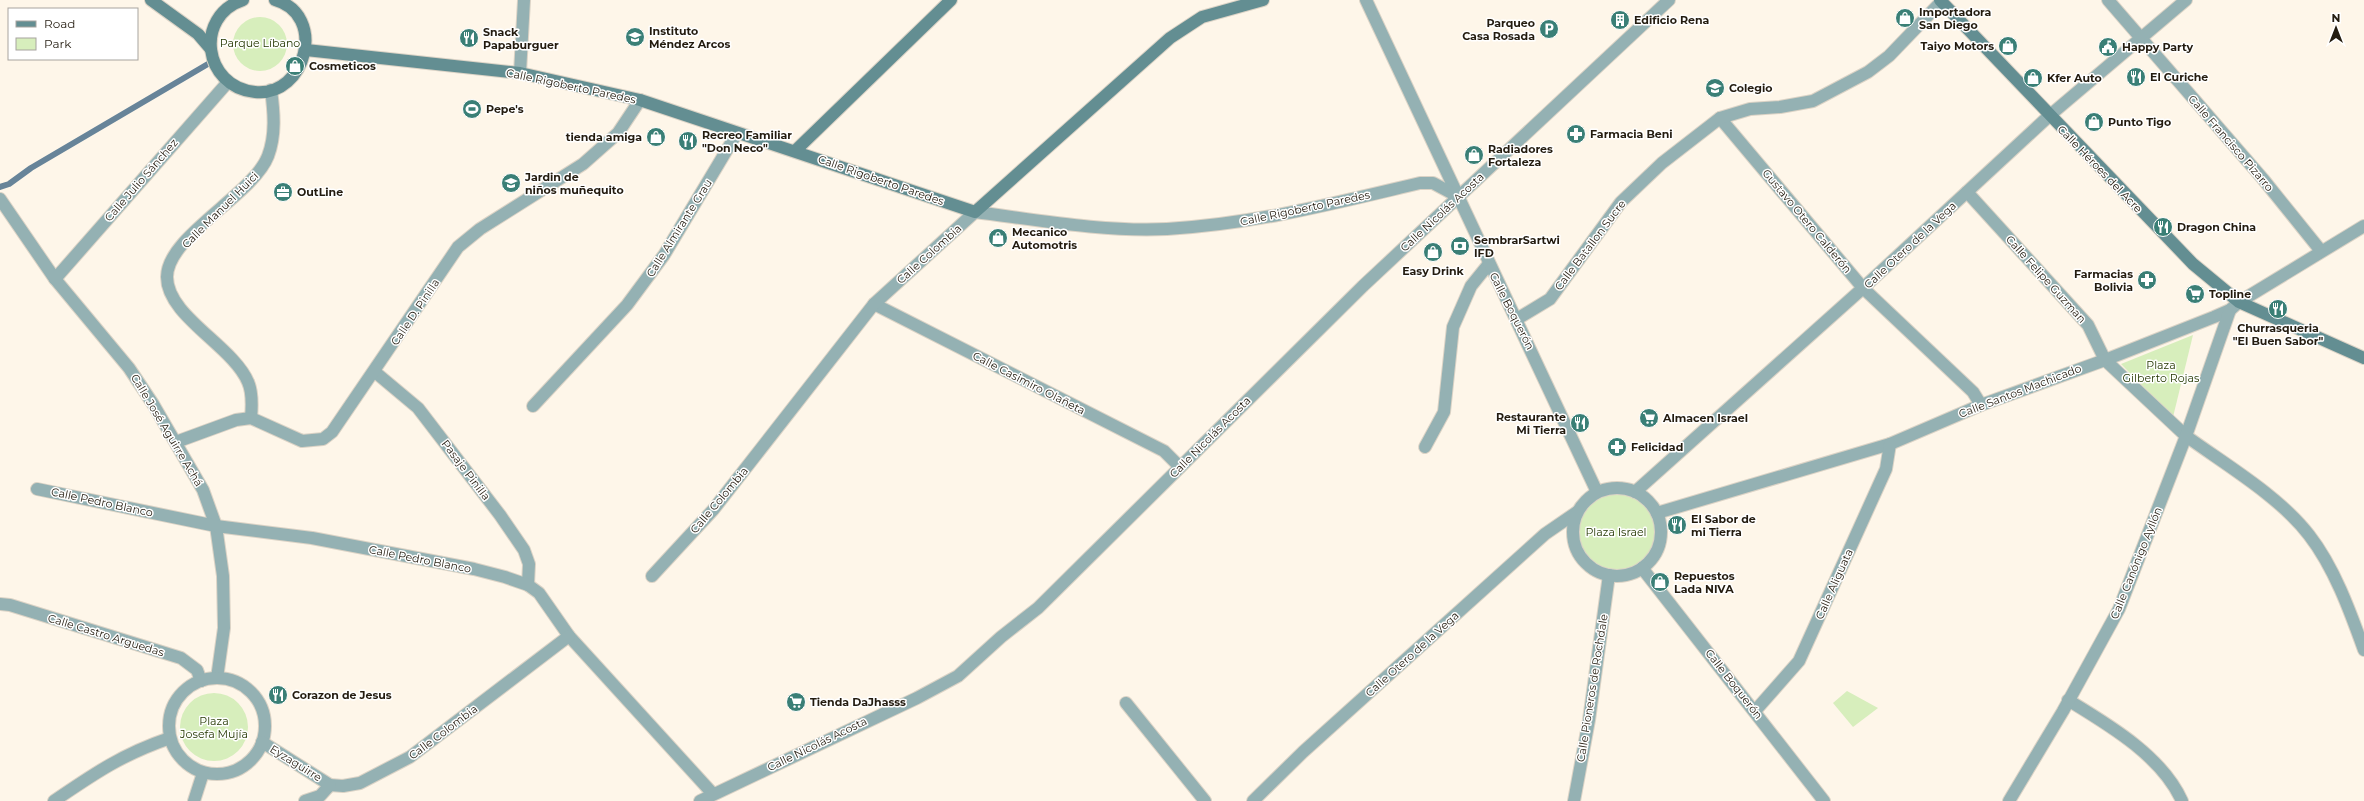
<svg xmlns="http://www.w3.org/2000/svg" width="2364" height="801" viewBox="0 0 2364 801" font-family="Montserrat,sans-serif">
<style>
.green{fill:#d7eebc}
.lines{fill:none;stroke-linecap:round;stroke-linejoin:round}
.stream{stroke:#678499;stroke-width:6}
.pedestrian-casing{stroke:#dbd3c6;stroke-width:14}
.minor-casing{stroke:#dbd3c6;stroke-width:14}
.tertiary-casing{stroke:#dbd3c6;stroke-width:14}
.secondary-casing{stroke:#dbd3c6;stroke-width:14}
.pedestrian{stroke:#94b1b3;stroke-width:12}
.minor{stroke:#94b1b3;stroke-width:12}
.tertiary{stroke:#94b1b3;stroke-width:12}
.secondary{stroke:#638e92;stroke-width:12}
.labels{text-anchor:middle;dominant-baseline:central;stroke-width:3;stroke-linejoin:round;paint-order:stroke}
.poi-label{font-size:11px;font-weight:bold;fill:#231b0f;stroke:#fff;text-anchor:start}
.park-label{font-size:11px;fill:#243700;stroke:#fff}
.street-label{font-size:11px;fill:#231b0f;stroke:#fff}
</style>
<rect width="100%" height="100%" fill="#fef6e9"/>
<g class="green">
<circle cx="260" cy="44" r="27"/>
<path d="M2193 335 2173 417 2121 364Z"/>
<circle cx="1617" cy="532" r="38"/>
<path d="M1847 691 1878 708 1853 727 1833 703Z"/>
<circle cx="214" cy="727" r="34"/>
</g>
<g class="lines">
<path class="stream" d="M0 187 9 184 31 168 213 61"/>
<g class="pedestrian-casing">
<g id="pedestrian">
<path d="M2105 360 2186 436"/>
<path d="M1425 447 1444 412 1453 327 1471 286 1488 265"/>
</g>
</g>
<g class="minor-casing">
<g id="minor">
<path d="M2108 0 2263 179 2321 251"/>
<path d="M520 73 524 0"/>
<path d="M1720 118 1863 288 1973 392 1981 405"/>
<path d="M1967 192 2088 325 2105 360"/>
<path d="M0 199 55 279 129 368 153 404 203 490 216 526 223 576 224 628 217 678"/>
<path d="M55 279 228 82"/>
<path d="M874 304 1164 451 1180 467"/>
<path d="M1517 319 1550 299 1621 202 1662 163 1720 118 1750 109 1780 107 1813 101 1868 72 1889 56 1941 2"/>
<path d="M375 372 418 408 500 515 524 550 529 564 528 585"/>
<path d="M533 406 627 305 664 255 737 133"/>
<path d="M251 418C252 407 253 393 248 382 233 346 167 316 167 277 167 236 253 195 268 156 276 135 274 112 271 90"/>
<path d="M2186 436C2226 465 2279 496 2309 535 2334 567 2350 611 2364 650"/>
<path d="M176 442 236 420 251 418 302 441 323 439 332 432 458 247 480 229 583 164 618 133 640 100"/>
<path d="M37 489 216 526 312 538 474 569 505 577 528 585 539 593 569 636 713 794"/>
<path d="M1635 492 1863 288 2049 116 2186 0"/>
<path d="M1657 513 1890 444 1981 405 2105 360 2214 317 2230 310 2239 302 2364 226"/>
<path d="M652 576 713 510 874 304 975 212"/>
<path d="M0 604 10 605 181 658 197 670 201 681"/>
<circle cx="217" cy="726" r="48"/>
<path d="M2068 700C2109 725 2162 756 2182 801"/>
<path d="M1126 703 1205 801"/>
<path d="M1755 711 1799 661 1886 469 1890 444"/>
<path d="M262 742 330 785 343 786 360 783 410 757 569 636"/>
<path d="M54 801C95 773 123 754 170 738"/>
<path d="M194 801 203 773"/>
<path d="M305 801 320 796 330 785"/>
<path d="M700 801 917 698 958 676 1001 637 1038 608 1363 286 1669 0"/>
<path d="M1253 801 1303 752 1545 534 1577 512"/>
<path d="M1574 801 1589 720 1609 575"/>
<path d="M2009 801 2063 711 2119 609 2186 436 2230 310"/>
</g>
</g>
<g class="tertiary-casing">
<g id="tertiary">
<path d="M1366 0C1442 165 1521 328 1597 492"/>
<path d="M975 212C1038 220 1103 232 1167 229 1255 224 1335 203 1420 183H1433L1459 197"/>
<circle cx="1617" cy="532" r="44"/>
<path d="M1642 568 1824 801"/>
</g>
</g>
<g class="secondary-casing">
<g id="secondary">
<path d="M151 0 198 34 210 48"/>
<path d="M243 0C194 16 203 87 255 92 307 97 327 14 275 0"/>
<path d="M1940 0 2193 264 2239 302 2364 358"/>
<path d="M306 50 520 73 640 100 975 212 1170 38 1202 17 1263 0"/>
<path d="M795 151 951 0"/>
</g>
</g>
<use href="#pedestrian" class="pedestrian"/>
<use href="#minor" class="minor"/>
<use href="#tertiary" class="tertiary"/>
<use href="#secondary" class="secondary"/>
</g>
<defs>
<g id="shop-disc" transform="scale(1)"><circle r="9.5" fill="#3a7f76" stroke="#fff"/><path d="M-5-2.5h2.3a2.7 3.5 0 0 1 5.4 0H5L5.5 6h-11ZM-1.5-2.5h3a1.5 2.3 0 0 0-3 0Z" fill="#fff"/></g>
<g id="building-disc" transform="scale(1)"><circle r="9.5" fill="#3a7f76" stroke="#fff"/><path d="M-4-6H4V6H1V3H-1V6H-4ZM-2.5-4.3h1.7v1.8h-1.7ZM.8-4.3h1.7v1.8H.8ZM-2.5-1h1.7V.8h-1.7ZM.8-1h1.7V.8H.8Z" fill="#fff"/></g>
<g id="parking-disc" transform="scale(1)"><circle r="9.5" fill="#3a7f76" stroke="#fff"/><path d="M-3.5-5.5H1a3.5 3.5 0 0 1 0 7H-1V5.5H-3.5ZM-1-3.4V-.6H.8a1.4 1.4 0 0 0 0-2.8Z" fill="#fff"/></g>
<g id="university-disc" transform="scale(1)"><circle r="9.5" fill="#3a7f76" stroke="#fff"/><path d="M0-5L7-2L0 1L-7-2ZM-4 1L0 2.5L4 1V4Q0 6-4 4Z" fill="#fff"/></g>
<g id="restaurant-disc" transform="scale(1)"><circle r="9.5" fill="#3a7f76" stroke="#fff"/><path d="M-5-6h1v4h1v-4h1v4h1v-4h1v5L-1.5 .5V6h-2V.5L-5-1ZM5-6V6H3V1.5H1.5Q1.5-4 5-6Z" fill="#fff"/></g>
<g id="civic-disc" transform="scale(1)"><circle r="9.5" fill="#3a7f76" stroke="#fff"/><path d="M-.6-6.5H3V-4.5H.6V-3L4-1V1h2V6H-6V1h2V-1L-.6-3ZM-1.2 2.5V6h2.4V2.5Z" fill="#fff"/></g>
<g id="school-disc" transform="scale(1)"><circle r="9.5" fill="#3a7f76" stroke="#fff"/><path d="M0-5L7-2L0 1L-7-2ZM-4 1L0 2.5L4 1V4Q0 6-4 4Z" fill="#fff"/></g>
<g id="stadium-disc" transform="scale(1)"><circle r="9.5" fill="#3a7f76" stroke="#fff"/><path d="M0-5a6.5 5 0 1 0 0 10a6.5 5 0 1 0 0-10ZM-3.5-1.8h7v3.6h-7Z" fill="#fff"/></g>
<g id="pharmacy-disc" transform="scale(1)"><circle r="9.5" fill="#3a7f76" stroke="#fff"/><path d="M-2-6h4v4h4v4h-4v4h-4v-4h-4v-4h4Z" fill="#fff"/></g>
<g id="office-disc" transform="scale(1)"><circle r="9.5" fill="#3a7f76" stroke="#fff"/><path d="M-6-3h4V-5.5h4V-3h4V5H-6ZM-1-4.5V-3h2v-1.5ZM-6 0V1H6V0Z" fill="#fff"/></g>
<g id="bank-disc" transform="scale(1)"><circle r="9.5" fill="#3a7f76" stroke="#fff"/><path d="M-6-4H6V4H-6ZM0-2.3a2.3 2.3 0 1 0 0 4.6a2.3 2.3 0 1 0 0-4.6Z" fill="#fff"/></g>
<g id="supermarket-disc" transform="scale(1)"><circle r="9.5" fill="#3a7f76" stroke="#fff"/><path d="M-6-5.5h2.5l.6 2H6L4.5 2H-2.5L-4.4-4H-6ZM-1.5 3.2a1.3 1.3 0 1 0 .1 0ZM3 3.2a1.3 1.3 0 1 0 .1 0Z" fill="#fff"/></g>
</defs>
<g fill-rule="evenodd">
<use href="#shop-disc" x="1905" y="18"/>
<use href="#building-disc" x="1620" y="20"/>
<use href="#parking-disc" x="1549" y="29"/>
<use href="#university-disc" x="635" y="37"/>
<use href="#restaurant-disc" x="469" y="38"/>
<use href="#shop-disc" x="2008" y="46"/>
<use href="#civic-disc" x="2108" y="47"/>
<use href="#shop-disc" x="295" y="66"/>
<use href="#restaurant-disc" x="2136" y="77"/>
<use href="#shop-disc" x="2033" y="78"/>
<use href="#school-disc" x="1715" y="88"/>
<use href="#stadium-disc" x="472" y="109"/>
<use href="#shop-disc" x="2094" y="122"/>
<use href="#pharmacy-disc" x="1576" y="134"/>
<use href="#shop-disc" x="656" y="137"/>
<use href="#restaurant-disc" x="688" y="141"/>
<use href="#shop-disc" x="1474" y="155"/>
<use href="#school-disc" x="511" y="183"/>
<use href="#office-disc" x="283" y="192"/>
<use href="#restaurant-disc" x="2163" y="227"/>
<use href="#shop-disc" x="998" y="238"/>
<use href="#bank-disc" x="1460" y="246"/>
<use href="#shop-disc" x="1433" y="252"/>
<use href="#pharmacy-disc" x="2147" y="280"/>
<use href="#supermarket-disc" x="2195" y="294"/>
<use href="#restaurant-disc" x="2278" y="309"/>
<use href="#supermarket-disc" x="1649" y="418"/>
<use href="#restaurant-disc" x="1580" y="423"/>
<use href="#pharmacy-disc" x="1617" y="447"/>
<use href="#restaurant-disc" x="1677" y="525"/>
<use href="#shop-disc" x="1660" y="582"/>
<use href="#restaurant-disc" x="278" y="695"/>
<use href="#supermarket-disc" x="796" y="702"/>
</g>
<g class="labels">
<g class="poi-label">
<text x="1919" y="12">Importadora<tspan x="1919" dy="13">San Diego</tspan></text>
<text x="1634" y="20">Edificio Rena</text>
<text x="1535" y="23" text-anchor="end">Parqueo<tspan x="1535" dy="13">Casa Rosada</tspan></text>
<text x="649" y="31">Instituto<tspan x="649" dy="13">Méndez Arcos</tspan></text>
<text x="483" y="32">Snack<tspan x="483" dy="13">Papaburguer</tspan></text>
<text x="1994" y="46" text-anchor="end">Taiyo Motors</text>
<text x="2122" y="47">Happy Party</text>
<text x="309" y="66">Cosmeticos</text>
<text x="2150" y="77">El Curiche</text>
<text x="2047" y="78">Kfer Auto</text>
<text x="1729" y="88">Colegio</text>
<text x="486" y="109">Pepe's</text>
<text x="2108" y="122">Punto Tigo</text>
<text x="1590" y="134">Farmacia Beni</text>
<text x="702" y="135">Recreo Familiar<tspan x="702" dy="13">"Don Neco"</tspan></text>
<text x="642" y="137" text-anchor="end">tienda amiga</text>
<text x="1488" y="149">Radiadores<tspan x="1488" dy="13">Fortaleza</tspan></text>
<text x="525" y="177">Jardin de<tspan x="525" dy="13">niños muñequito</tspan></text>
<text x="297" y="192">OutLine</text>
<text x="2177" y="227">Dragon China</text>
<text x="1012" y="232">Mecanico<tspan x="1012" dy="13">Automotris</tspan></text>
<text x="1474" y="240">SembrarSartwi<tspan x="1474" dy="13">IFD</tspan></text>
<text x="1433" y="271" text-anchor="middle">Easy Drink</text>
<text x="2133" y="274" text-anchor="end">Farmacias<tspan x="2133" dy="13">Bolivia</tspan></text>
<text x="2209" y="294">Topline</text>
<text x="2278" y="328" text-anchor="middle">Churrasqueria<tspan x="2278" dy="13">"El Buen Sabor"</tspan></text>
<text x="1566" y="417" text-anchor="end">Restaurante<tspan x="1566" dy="13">Mi Tierra</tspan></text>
<text x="1663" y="418">Almacen Israel</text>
<text x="1631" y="447">Felicidad</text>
<text x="1691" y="519">El Sabor de<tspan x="1691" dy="13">mi Tierra</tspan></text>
<text x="1674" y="576">Repuestos<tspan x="1674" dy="13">Lada NIVA</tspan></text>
<text x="292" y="695">Corazon de Jesus</text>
<text x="810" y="702">Tienda DaJhasss</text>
</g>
<g class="park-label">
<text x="260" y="43">Parque Líbano</text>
<text x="2161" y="365">Plaza<tspan x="2161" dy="13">Gilberto Rojas</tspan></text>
<text x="1616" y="532">Plaza Israel</text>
<text x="214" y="721">Plaza<tspan x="214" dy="13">Josefa Mujía</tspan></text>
</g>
<g class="street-label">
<text transform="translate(571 86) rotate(12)">Calle Rigoberto Paredes</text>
<text transform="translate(2231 143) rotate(49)">Calle Francisco Pizarro</text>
<text transform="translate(2100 169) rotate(46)">Calle Héroes del Acre</text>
<text transform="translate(141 180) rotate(-49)">Calle Julio Sánchez</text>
<text transform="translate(881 180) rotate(19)">Calle Rigoberto Paredes</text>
<text transform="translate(1305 208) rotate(-12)">Calle Rigoberto Paredes</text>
<text transform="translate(220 210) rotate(-45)">Calle Manuel Huici</text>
<text transform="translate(1442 212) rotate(-43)">Calle Nicolás Acosta</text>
<text transform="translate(1807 221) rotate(50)">Gustavo Otero Calderón</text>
<text transform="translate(679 228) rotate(-58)">Calle Almirante Grau</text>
<text transform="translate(1590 245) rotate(-53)">Calle Batallon Sucre</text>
<text transform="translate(1910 245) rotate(-43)">Calle Otero de la Vega</text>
<text transform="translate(929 254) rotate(-42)">Calle Colombia</text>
<text transform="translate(2046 279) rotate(48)">Calle Felipe Guzman</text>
<text transform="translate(1512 311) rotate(63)">Calle Boquerón</text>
<text transform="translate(415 312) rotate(-56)">Calle D. Pinilla</text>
<text transform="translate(1029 383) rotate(27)">Calle Casimiro Olañeta</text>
<text transform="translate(2020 391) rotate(-21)">Calle Santos Machicado</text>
<text transform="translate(167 430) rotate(59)">Calle José Aguirre Achá</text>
<text transform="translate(1210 437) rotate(-45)">Calle Nicolás Acosta</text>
<text transform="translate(466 470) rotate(53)">Pasaje Pinilla</text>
<text transform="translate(719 500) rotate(-50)">Calle Colombia</text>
<text transform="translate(102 502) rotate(12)">Calle Pedro Blanco</text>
<text transform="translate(420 559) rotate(11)">Calle Pedro Blanco</text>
<text transform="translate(2136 563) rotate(-68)">Calle Canónigo Ayllón</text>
<text transform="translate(1834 584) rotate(-66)">Calle Aliguata</text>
<text transform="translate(106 635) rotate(17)">Calle Castro Arguedas</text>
<text transform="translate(1412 654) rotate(-42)">Calle Otero de la Vega</text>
<text transform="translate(1734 684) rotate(52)">Calle Boquerón</text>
<text transform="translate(1592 688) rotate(-81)">Calle Pioneros de Rochdale</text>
<text transform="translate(443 732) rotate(-37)">Calle Colombia</text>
<text transform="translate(817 744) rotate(-26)">Calle Nicolás Acosta</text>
<text transform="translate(296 763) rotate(32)">Eyzaguirre</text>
</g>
</g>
<rect x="8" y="8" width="130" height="52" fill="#ffffff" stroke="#a7a49f"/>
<rect x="16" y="21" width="20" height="6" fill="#638e92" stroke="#a7a49f"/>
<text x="44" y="28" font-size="12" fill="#231b0f">Road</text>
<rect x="16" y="38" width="20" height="12" fill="#d7eebc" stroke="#a7a49f"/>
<text x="44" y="48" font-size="12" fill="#231b0f">Park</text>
<g transform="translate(2336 28)" stroke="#ffffff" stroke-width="3" paint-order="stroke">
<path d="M0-3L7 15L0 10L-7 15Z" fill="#231b0f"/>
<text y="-6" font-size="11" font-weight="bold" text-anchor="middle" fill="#231b0f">N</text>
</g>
</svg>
